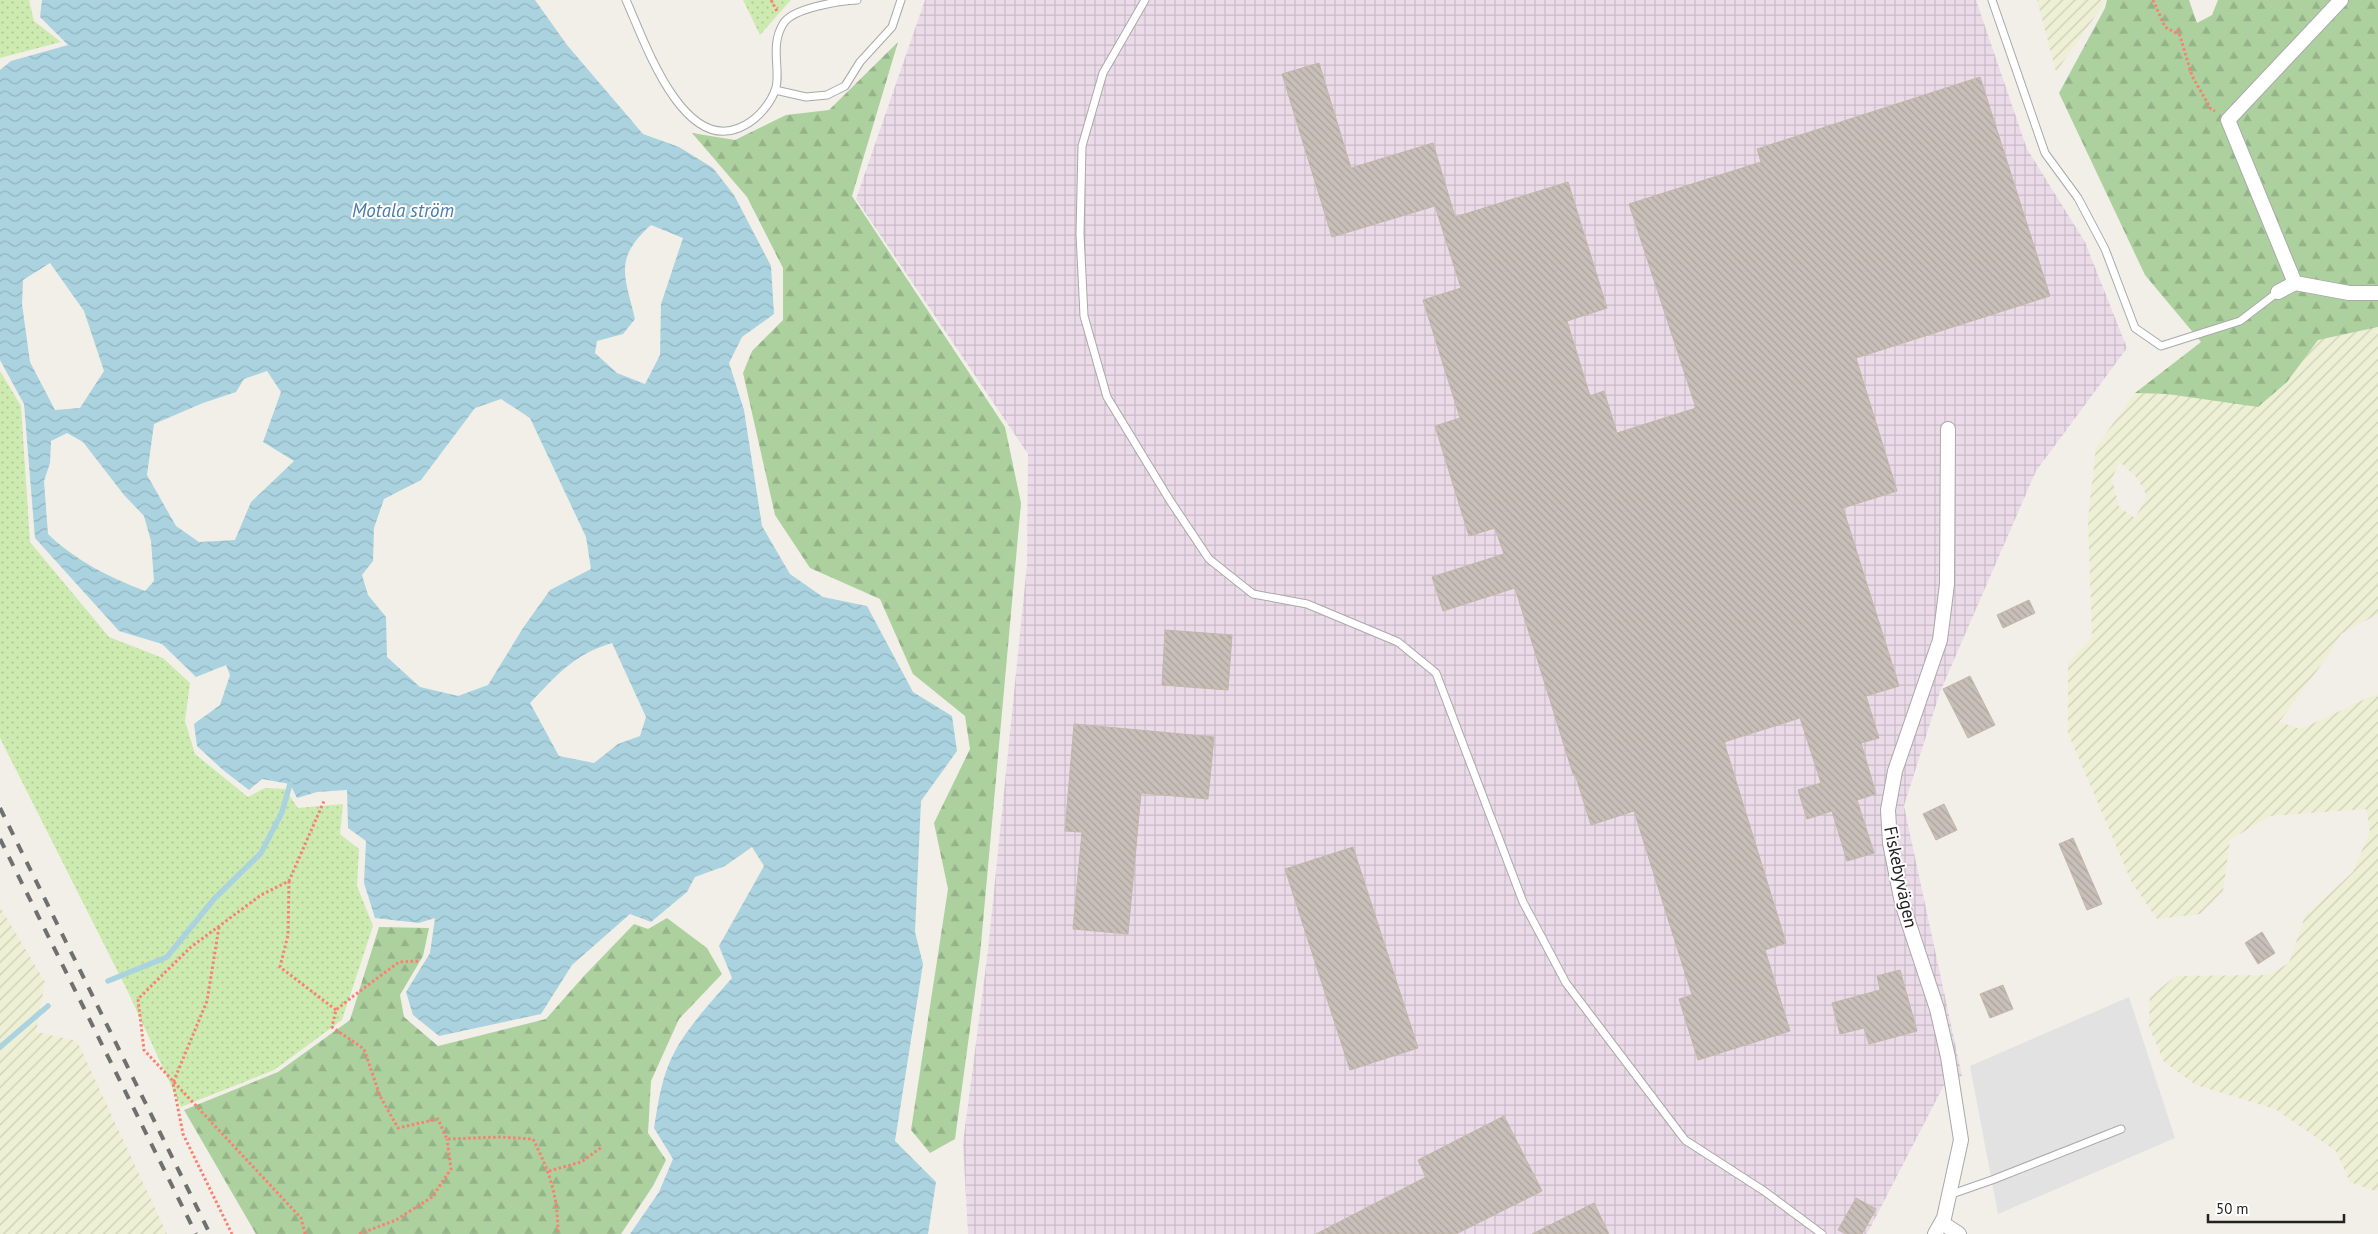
<svg xmlns="http://www.w3.org/2000/svg" width="2378" height="1234" viewBox="0 0 2378 1234" font-family="'PT Sans',sans-serif">
<style>
.industrial{fill:url(#industrial-grid)}
.farmland{fill:url(#farmland-furrows);fill-rule:evenodd}
.grass{fill:url(#grass-dots)}
.forest{fill:url(#forest-firs)}
.parking{fill:#e2e2e2}
.water{fill:url(#water-waves);fill-rule:evenodd}
.lines{fill:none;stroke-linecap:round;stroke-linejoin:round}
.stream{stroke:#aad3df;stroke-width:5.5}
.building{fill:url(#building-back-hatch);stroke:#c4b6ab}
.service-casing{stroke:#a9a9a9;stroke-width:9}
.minor-casing{stroke:#a9a9a9;stroke-width:16}
.path{stroke:#fa8072;stroke-width:3;stroke-dasharray:2.5 2.5;stroke-linecap:butt}
.service{stroke:#fff;stroke-width:7}
.minor{stroke:#fff;stroke-width:14}
.rail{stroke:#707070;stroke-width:4;stroke-dasharray:10 10;stroke-linecap:butt}
.labels{text-anchor:middle;dominant-baseline:central;stroke-width:4;stroke-linejoin:round;paint-order:stroke}
.street-label{font-size:18px;fill:#222;stroke:#fff}
.water-label{font-size:19px;font-style:italic;fill:#4a7aab;stroke:#fff}
</style>
<defs>
<pattern id="industrial-grid" width="8" height="8" patternUnits="userSpaceOnUse" patternTransform="scale(1.25)"><rect width="8" height="8" fill="#ebdbe8"/><path d="M0 4h8M4 0v8" fill="none" stroke="#c9bcc7"/></pattern>
<pattern id="farmland-furrows" width="10" height="10" patternUnits="userSpaceOnUse" patternTransform="scale(1.25)"><rect width="10" height="10" fill="#eef0d5"/><path d="M-1 1l2-2M0 10L10 0M9 11l2-2" fill="none" stroke="#ccceb7"/></pattern>
<pattern id="grass-dots" width="8" height="8" patternUnits="userSpaceOnUse" patternTransform="scale(1.25)"><rect width="8" height="8" fill="#cdebb0"/><path d="M2 2h.1M6 6h.1" fill="none" stroke="#b0c997" stroke-width="1.8" stroke-linecap="round"/></pattern>
<pattern id="forest-firs" width="22" height="20" patternUnits="userSpaceOnUse" patternTransform="scale(1.25)"><rect width="22" height="20" fill="#add19e"/><path d="M5 1l3.5 6h-7zM16 11l3.5 6h-7z" fill="#95b388"/></pattern>
<pattern id="water-waves" width="16" height="10" patternUnits="userSpaceOnUse" patternTransform="scale(1.25)"><rect width="16" height="10" fill="#aad3df"/><path d="M0 5q4-4 8 0t8 0" fill="none" stroke="#92b5bf"/></pattern>
<pattern id="building-back-hatch" width="6" height="6" patternUnits="userSpaceOnUse" patternTransform="scale(1.25)"><rect width="6" height="6" fill="#c7bfb8"/><path d="M-1 5l2 2M0 0l6 6M5-1l2 2" fill="none" stroke="#aba49e"/></pattern>
</defs>
<rect width="100%" height="100%" fill="#f2efe9"/>
<path class="industrial" d="M925 0H1976L2027 149 2085 242 2127 348 2036 471 1940 692 1904 806 1962 1076 1944 1085 1867 1234H968L963 1143 988 950 1027 564 1028 454 856 199Z"/>
<g class="farmland">
<path d="M2037 0H2103V5L2056 72Z"/>
<path d="M2378 327V614L2341 634 2328 656 2279 722 2301 729 2378 693V1192L2350 1182 2336 1151 2275 1109 2196 1085 2164 1062 2149 1027 2150 996 2176 976 2268 975 2289 963 2305 916 2353 872 2370 831 2366 809 2270 816 2230 840 2223 891 2200 914 2157 919 2132 883 2068 733V663L2092 637 2088 519 2096 447 2135 393 2167 394 2287 382 2318 339ZM2120 462 2137 478 2147 496 2135 518 2119 507 2112 478Z"/>
<path d="M0 907 45 982 36 1032 77 1041 167 1234H0Z"/>
</g>
<g class="grass">
<path d="M0 0H29L34 21 61 42 0 58Z"/>
<path d="M743 0H791L760 35Z"/>
<path d="M0 371 21 406 30 542 109 637 163 658 190 683 185 721 195 754 248 797 265 788 285 789 298 808 343 804 340 834 359 849 357 886 373 926 342 1020 274 1070 181 1107 128 992 0 738Z"/>
</g>
<g class="forest">
<path d="M2107 0H2189L2197 23 2212 15 2218 0H2378V327L2318 340 2287 382 2258 407 2167 394 2135 393 2201 342 2145 275 2059 93 2105 8Z"/>
<path d="M898 42 852 196 1005 427 1021 503 980 955 955 1139 930 1153 911 1130 948 889 934 823 970 749 965 716 913 674 880 599 810 568 775 515 743 373 752 351 783 320V268L747 197 692 133 735 140 786 115 829 110Z"/>
<path d="M667 918 707 948 722 974 679 1019 651 1081 648 1133 666 1160 653 1186 621 1234H256L184 1110 278 1072 350 1020 379 927 429 928 423 956 400 995 404 1017 438 1046 546 1019 583 977 634 924 648 929Z"/>
</g>
<path class="parking" d="M2129 997 2175 1138 1998 1214 1970 1066Z"/>
<path class="water" d="M42 0H535L567 45 643 134 679 147 713 168 734 195 771 266 774 314 742 337 729 363 744 410 762 526 790 574 823 597 867 606 913 692 952 716 957 751 921 801 915 932 923 964 895 1141 936 1182 928 1234H630L659 1192 673 1159 654 1128C658 1103 662 1074 675 1051 690 1024 712 1001 732 978L719 946 764 866 752 847 725 866 695 877 687 892 651 922 630 914 572 965 541 1014 439 1036 413 1015 406 992 430 953 435 918 419 923 375 918 364 883 366 841 348 828 347 790 317 792 297 798 290 784 262 779 249 790 223 770 197 746 194 724 220 705 230 675 226 665 196 677 162 644 119 631 35 538 24 404 0 360V70L11 61 68 45 40 17ZM651 225 683 238 661 304 660 355 645 384 617 373 595 353 597 341 623 334 635 319C625 276 613 259 651 225ZM50 263 84 311 104 371 80 408 55 410 30 362 22 304 23 280ZM267 371 281 392 263 442 294 461 251 502 235 540 199 542 176 526 147 475 154 424 203 403 236 392 244 379ZM501 399 530 418 586 537 591 569 550 590 523 628 488 685 458 696 420 687 387 657 386 617 368 595 362 575 373 561 374 528 384 499 421 480 475 408ZM67 433 83 442 124 495 144 516 151 541 154 581 145 591C109 577 76 561 48 534L44 481 50 463 51 441ZM612 643 646 717 640 736 618 744 594 763 559 756 530 703C556 676 574 654 612 643Z"/>
<g class="lines">
<g class="stream">
<path d="M108 981 167 957 214 899 261 853 282 812 290 784"/>
<path d="M0 1047 48 1006"/>
</g>
</g>
<g class="building">
<path d="M1319 63 1351 168 1433 143 1455 217 1568 182 1607 308 1567 321 1590 396 1604 391 1617 433 1696 408 1629 204 1761 162 1757 149 1980 77 2050 296 1856 358 1897 491 1843 508 1899 686 1866 696 1879 738 1861 743 1876 794 1857 800 1874 853 1847 861 1832 811 1807 819 1798 790 1821 783 1800 718 1724 742 1786 943 1765 950 1790 1031 1698 1060 1679 999 1692 995 1634 811 1591 825 1575 774H1573L1515 588 1443 611 1432 577 1504 554 1495 528 1469 536 1435 426 1460 418 1423 300 1461 288 1435 206 1332 237 1282 74Z"/>
<path d="M2029 600 2035 613 2003 628 1997 615Z"/>
<path d="M1165 630 1232 635 1228 690 1162 685Z"/>
<path d="M1970 676 1995 725 1968 738 1943 689Z"/>
<path d="M1074 724 1214 737 1208 799 1141 793 1128 934 1073 929 1082 832 1065 831Z"/>
<path d="M1944 804 1957 830 1936 840 1923 814Z"/>
<path d="M2073 838 2102 904 2087 910 2059 844Z"/>
<path d="M1353 847 1418 1048 1350 1070 1285 869Z"/>
<path d="M2262 932 2275 953 2258 964 2245 943Z"/>
<path d="M1900 970 1917 1031 1869 1044 1864 1028 1840 1034 1832 1003 1880 990 1877 976Z"/>
<path d="M2003 985 2013 1009 1990 1018 1980 994Z"/>
<path d="M1504 1116 1542 1191 1456 1234H1316L1426 1177 1418 1160Z"/>
<path d="M1856 1198 1876 1209 1862 1234H1846L1838 1230Z"/>
<path d="M1594 1203 1609 1234H1532Z"/>
</g>
<g class="lines">
<g class="service-casing">
<g id="service">
<path d="M626 0C643 37 681 152 739 128 754 122 768 108 775 91 782 73 769 47 783 24 792 8 839 1 857 0"/>
<path d="M1145 0 1103 73 1082 146 1080 234 1084 316 1107 397 1169 499 1209 559 1253 594 1307 604 1398 642 1436 673 1523 902 1566 983 1685 1140 1764 1191 1822 1234"/>
<path d="M1992 0 2045 153 2078 198 2105 249 2135 328 2161 346 2240 321 2278 292"/>
<path d="M775 90 806 97 827 95 845 86 860 62 892 27 901 0"/>
<path d="M1949 1195 1992 1180 2121 1129"/>
</g>
</g>
<g class="minor-casing">
<g id="minor">
<path d="M2341 0 2228 120 2295 283 2349 293H2378"/>
<path d="M2278 292 2295 283"/>
<path d="M1942 1223 1959 1234"/>
<path d="M1935 1234 1944 1218 1961 1140 1948 1057 1937 1009 1902 903 1890 843 1888 810 1895 771 1940 640 1947 584 1948 429"/>
</g>
</g>
<g class="path">
<path d="M771 0 778 13"/>
<path d="M2153 0 2165 27 2180 35"/>
<path d="M2178 29 2192 76 2211 109 2215 111"/>
<path d="M289 881 288 935 280 967 336 1010"/>
<path d="M219 927 207 1001 173 1083 183 1134 232 1234"/>
<path d="M418 961 399 962 352 997 336 1010 332 1027 364 1049 380 1096 398 1128 438 1119 447 1139 500 1137 533 1139C550 1173 558 1196 558 1234"/>
<path d="M549 1171 581 1162 602 1147"/>
<path d="M305 1234 301 1218 144 1050 138 999 191 947 261 895 289 881 324 801"/>
<path d="M359 1234 396 1220 432 1197 451 1169 447 1139"/>
</g>
<use href="#service" class="service"/>
<use href="#minor" class="minor"/>
<g class="rail">
<path d="M0 808 210 1234"/>
<path d="M0 839 196 1234"/>
</g>
</g>
<g class="labels">
<g class="street-label">
<text transform="translate(1901 877) rotate(78)">Fiskebyvägen</text>
</g>
<g class="water-label">
<text x="403" y="210">Motala ström</text>
</g>
</g>
<path d="M2208 1214v8h136v-8" fill="none" stroke="#222222" stroke-width="2.5"/>
<text x="2216" y="1214" font-size="15" fill="#222222" stroke="#ffffff" stroke-width="4" paint-order="stroke">50 m</text>
</svg>
